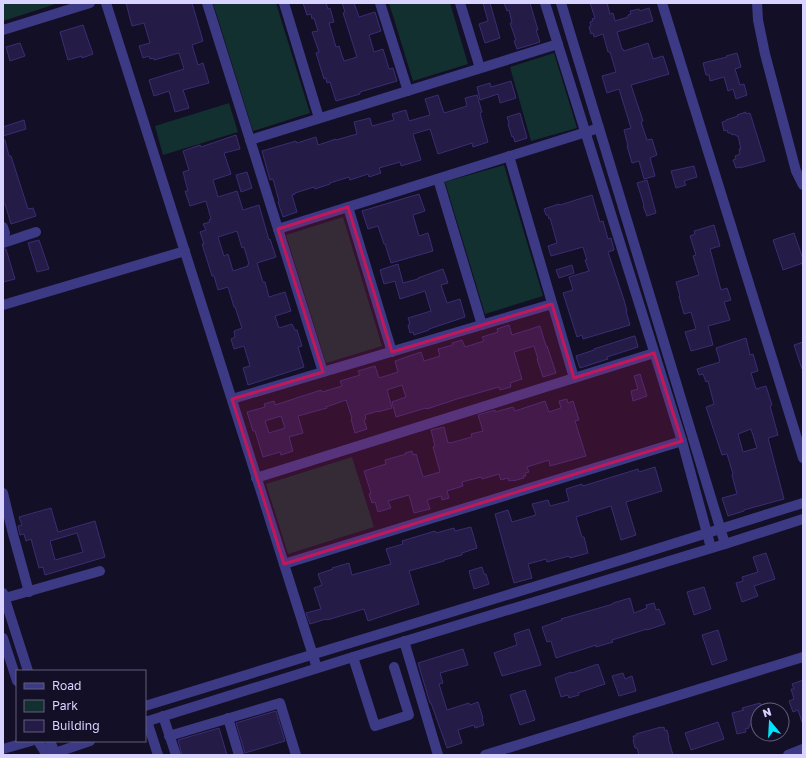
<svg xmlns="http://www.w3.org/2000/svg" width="806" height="758" viewBox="0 0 806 758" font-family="'Golos Text',sans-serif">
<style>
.green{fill:#12302f}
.building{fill:#241b47;stroke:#3b2d73;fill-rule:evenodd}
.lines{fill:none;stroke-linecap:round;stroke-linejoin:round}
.minor{stroke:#3d3a85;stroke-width:10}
.marked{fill:#c2185b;fill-opacity:0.2;stroke:#c2185b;stroke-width:3;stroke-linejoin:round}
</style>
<rect width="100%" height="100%" fill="#130f26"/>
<g class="green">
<path d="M3 3H59L3 21Z"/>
<path d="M213 3H276L310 113 253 131Z"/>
<path d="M389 3H450L468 64 413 81Z"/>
<path d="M554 53 577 128 531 141 510 67Z"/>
<path d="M229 103 238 132 163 155 155 126Z"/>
<path d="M504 165 543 296 485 314 445 182Z"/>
<path d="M343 217 382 346 326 363 286 235Z"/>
<path d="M352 457 374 527 288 554 266 484Z"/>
</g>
<g class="building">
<path d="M126 3H192L203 41 192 45 198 65 203 63 209 83 183 90 189 108 175 112 169 91 154 96 149 80 184 69 179 53 154 60 153 58 150 59 149 56 143 58 139 46 150 43 144 23 132 26Z"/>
<path d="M303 3H326L328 9 330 8 334 22 329 23 336 47 339 46 344 61 357 57 343 13 345 12 342 3H354L359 17 375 12 381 31 369 35 374 52 383 49 389 69 393 68 397 81 360 92V94L336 101 330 82 327 83 326 78 324 79 316 53 319 52 312 32 318 31 314 18 312 19 311 14 307 15Z"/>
<path d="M483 3H490L500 38 485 43 479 24 488 21Z"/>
<path d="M504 3H530L538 30H536L540 42 517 49 514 41 516 40 510 23H512L509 10 507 11Z"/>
<path d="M590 3H607L610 14 613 13 615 21 628 17V15L631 14 630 11 639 9 640 11 649 8 653 21 617 32 622 49H623L624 51 648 43 653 59 663 56 669 74 631 85 643 121 641 122 647 140 652 139 657 155 650 158 655 176 644 179 639 161 632 163 627 146H628L624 130 631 128 619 89 607 93 602 76 616 72 610 52H608L603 34 594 37 593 33 591 34 589 27 591 26 590 22 593 21 592 19 595 18Z"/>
<path d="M83 25 93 54 82 58V56L68 60 60 32Z"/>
<path d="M20 43 25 56 10 61 6 47Z"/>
<path d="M737 53 741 67 735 69 740 85 744 84 747 95 736 99 733 89 728 91 724 77 710 81 709 75H706L703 63 727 57 726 56Z"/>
<path d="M511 81 516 98 500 103 498 94 480 100 477 87 490 83 491 87Z"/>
<path d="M438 95 444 113 467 106 465 98 477 95 482 112 480 113 488 142 473 147 472 143 438 154 430 129 413 134 421 160 401 166 400 162 379 168 381 173 369 177 368 174 350 180 349 177 330 183V184L315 189 314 187 295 193V194L292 195 297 212 283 217 278 202 279 201 273 179 270 180 262 151 296 141 297 143 316 137 318 145 336 139V140L357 134 354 122 370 118 372 126 394 120 392 114 406 110 409 121 430 115 425 99Z"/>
<path d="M746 112V114L750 113 765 161 740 168V167L736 168 733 160 736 159 735 156 740 154 739 149H741L738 136H736L735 134 732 135 731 133H728L727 130 724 131 722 122 726 121V120L738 116 737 115Z"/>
<path d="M520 113 527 138 515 142 513 136 512 137 508 124 509 123 507 117Z"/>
<path d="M24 120 26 129 3 136V127Z"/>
<path d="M236 135 240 149 224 153 231 174 213 180 218 197 237 191 243 210 259 205 269 240 270 239 276 257 257 263 263 282H265L269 297 285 292 291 311 275 316 279 328 292 324 295 330H297L302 346 298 347 304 367 248 385 243 368 250 366 244 346 234 349 231 339 235 337 234 331 242 328 235 307H234L228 287 218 290 214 276H212L202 244H204L200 232 206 230 203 224 210 222 209 220 211 219 206 201 190 206 185 191H188L183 172 189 170 183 151 200 145 201 147ZM237 231 242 248 244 247 249 264H248V266L233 271 228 254 224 256 218 237Z"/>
<path d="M3 140H5L9 156H11L28 209 33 208 36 216 11 224 5 204H3Z"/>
<path d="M694 166 697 177 684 181 686 185 676 188 671 171Z"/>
<path d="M247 172 252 188 241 192 236 175Z"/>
<path d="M647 180 656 213 647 216 643 206 644 205 637 183Z"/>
<path d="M419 194 425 211 413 215 419 236 428 233 433 251 391 263 385 244H384L378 226 368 229 362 211Z"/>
<path d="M592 195 600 222 603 221 608 239 611 238 614 250 608 252 624 300 627 311H626L630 325 583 339 582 335 577 337 563 293 573 290 569 277 589 271 585 260H587L583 247 551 256 548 246 557 243 550 218 549 219 548 215H546L544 209 559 204 560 205Z"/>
<path d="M714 225 720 246 710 249 721 290 727 288 731 300 724 302 730 320 708 326 713 345 691 351 685 332 696 329 691 312 684 314 679 296H680L676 282 699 275 693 256 696 255 690 236 695 234 694 231Z"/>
<path d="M794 233 803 259V263L783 270 773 240Z"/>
<path d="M39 240 49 269 37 272 28 243Z"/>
<path d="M3 249H6L15 279 3 282Z"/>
<path d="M398 264 403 283 418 279V278L443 269 448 283 441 285 447 303 460 299 465 317 429 329V330L414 335 413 332 410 333 408 325 410 324 408 318 431 311 425 291 400 299 395 281 384 284 380 270Z"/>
<path d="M572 265 574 273 559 278 556 270Z"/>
<path d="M509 325 512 335 540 326 546 346H547L556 373 543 377 537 359H538L534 346 514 352 522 379 510 383 511 387 500 390 499 387 457 399 427 409 426 408 396 417 392 402 406 397 402 385 387 390 392 408 378 412V411L365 415 366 419 364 420 367 429 355 433 351 419 352 418 346 400 326 407 327 408 298 416 303 433 289 437 293 451 281 455 280 452 263 457 255 431H253L247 412 265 407 264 404 274 401 275 405 321 390 322 392 342 386 340 381 360 375 358 371 375 366 379 378 398 372 395 361 421 352 424 361 440 356 438 349 453 345 452 343 462 340 465 347 484 341 482 337 498 332 497 329ZM281 416 285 428 269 433 265 421Z"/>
<path d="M634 336H635L638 347 607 357 608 359 580 368 576 356 594 350V349Z"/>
<path d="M746 338 750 355 753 354 758 371 751 373 756 389 766 386 772 405 770 406 778 435 768 438 784 499 744 510V511L728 516 722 498 737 494 732 475 733 474 727 454 722 455 706 407 714 404 708 381 706 382 703 374 699 375 697 369 720 362 716 348ZM751 429 757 448 743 452 738 434Z"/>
<path d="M803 342V369H802L794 345Z"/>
<path d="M640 374 647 396 633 401 631 391 638 389 634 376Z"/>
<path d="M567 399 568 403 573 401 579 420 575 421 586 456 550 466 549 460 527 467 529 472 525 473 526 476H523L524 478 513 481V480L509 481 508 478 501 480 499 474 482 479 481 477 462 482 463 486 447 491 449 498 442 500 441 496 427 500 430 509 414 513 409 495 388 501 391 508 378 512 375 502 372 503 369 494 371 493 364 471 386 464 385 460 406 454 405 453 412 451 413 455 416 454 423 477 440 472 433 447 435 446 431 430 444 427 448 443 450 442V443L472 437 471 434 483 431 478 415 495 410V412L513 407 515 411 545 401 549 412 561 408 559 401Z"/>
<path d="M655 467 662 491 626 502 636 535 621 540 611 506 576 517 582 537H584L588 553 570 558 569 556 547 562 546 559 528 564 532 578 514 583 495 514 508 510 512 522 536 515 532 504 548 500 550 506 569 501 566 489 582 484 583 486 638 469 639 472Z"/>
<path d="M51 508 58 532 95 521 105 557 45 575 43 567 39 568 31 539 26 541 24 534 20 535 18 526 22 525 19 517ZM77 533 83 552 55 560 50 541Z"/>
<path d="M471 527 477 548 462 553V555L444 560V561L409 571 419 604 368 621 364 609 327 620 326 619 310 624 306 613 321 609 314 588 322 585 318 574 333 569 332 568 349 563 352 575 391 564 386 549 403 544 402 541 435 531 436 533 454 528 455 531Z"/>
<path d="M766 553 775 579 754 586 758 596 742 602 736 583 743 581 742 577 758 572 753 557Z"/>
<path d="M482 567 484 574H486L489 584 474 589 469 571Z"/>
<path d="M704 587 711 609 694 615 687 592Z"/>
<path d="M630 598 634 613 647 608 646 605 654 603 656 610 659 609 665 624 647 630V629L612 640 613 642 596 647V645L556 658 551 641 547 642 542 627 562 620 561 619 613 604V603Z"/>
<path d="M529 629 541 665 502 676 494 653 517 645 514 634Z"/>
<path d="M718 630 727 660 712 665 702 635Z"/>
<path d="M463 649 468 665 440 673 443 683 439 684 447 710 469 703 470 705 478 702 483 718 482 719 484 725 475 728 474 725 458 730 462 743 447 748 431 703H430L418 663Z"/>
<path d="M598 664 605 684 578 693 579 695 569 698 568 695 561 697 555 678 571 672 572 673Z"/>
<path d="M623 673 625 679 632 676 636 691 619 696 612 676Z"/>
<path d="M803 680V722H802L798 710 793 712 789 701 794 699 791 689H794L792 684Z"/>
<path d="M525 690 535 720 520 725 510 695Z"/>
<path d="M760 703 761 705 768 703 770 710H758V722L749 725V728L745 729 746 732 737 734 732 713 744 710H743L742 708Z"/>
<path d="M276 711 285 741 245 753 236 723Z"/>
<path d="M718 722 724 739 691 750 685 733Z"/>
<path d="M661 727V728L664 727 665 731 667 730 669 738H668L673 755H639L637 748H635L633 740H634L633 736H636V734Z"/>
<path d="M219 728 227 755H182L178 740Z"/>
</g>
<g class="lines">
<g class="minor">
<path d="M106 3 317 668"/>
<path d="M207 3 323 372"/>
<path d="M284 3 319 118"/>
<path d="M380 3 408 91"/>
<path d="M460 3 480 68"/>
<path d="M545 3 682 441 711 548"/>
<path d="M561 3 599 128 725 544"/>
<path d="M662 3 803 458"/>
<path d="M757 3 758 20 765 54 796 171 803 185"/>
<path d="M3 30 90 3"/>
<path d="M250 140 558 44"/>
<path d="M509 156 574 378"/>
<path d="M438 179 482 325"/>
<path d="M348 207 392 352"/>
<path d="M3 227 5 233 3 236"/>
<path d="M278 229 599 128"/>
<path d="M3 243 36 232"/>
<path d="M3 305 185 251"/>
<path d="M232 399 552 304"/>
<path d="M256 478 654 353"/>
<path d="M3 493 13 534 29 592"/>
<path d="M284 564 682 441"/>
<path d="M3 593 28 671"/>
<path d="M5 598 100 571"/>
<path d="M3 638 17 681"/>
<path d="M404 641 438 755"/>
<path d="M353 657 375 726 409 715 394 667"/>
<path d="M145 706 618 561 803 503"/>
<path d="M163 716 176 755"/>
<path d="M228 718 239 755"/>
<path d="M147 721 158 755"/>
<path d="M145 722 353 657 725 544 803 519"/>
<path d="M169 736 280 703 296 755"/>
<path d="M38 741 47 755"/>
<path d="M50 741 55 753"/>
<path d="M3 749 31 741"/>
<path d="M49 755 90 741"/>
<path d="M485 755 803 657"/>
<path d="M788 755 803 749"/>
</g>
</g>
<path class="marked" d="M348 207 392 352 552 304 574 378 654 353 682 441 284 564 232 399 323 372 278 229Z"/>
<rect width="806" height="758" fill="none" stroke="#d9d4ff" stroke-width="8"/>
<rect x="16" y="670" width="130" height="72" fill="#130f26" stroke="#625e7d"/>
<rect x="24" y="683" width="20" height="6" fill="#3d3a85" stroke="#625e7d"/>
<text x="52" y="690" font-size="12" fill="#d9d4ff">Road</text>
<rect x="24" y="700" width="20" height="12" fill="#12302f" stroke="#625e7d"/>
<text x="52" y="710" font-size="12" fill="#d9d4ff">Park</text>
<rect x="24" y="720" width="20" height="12" fill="#241b47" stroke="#625e7d"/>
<text x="52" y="730" font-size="12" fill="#d9d4ff">Building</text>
<g transform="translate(770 722) rotate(342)"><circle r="19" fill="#130f26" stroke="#625e7d"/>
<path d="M0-3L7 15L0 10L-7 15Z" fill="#00e5ff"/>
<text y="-6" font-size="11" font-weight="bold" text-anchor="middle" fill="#d9d4ff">N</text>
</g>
</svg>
